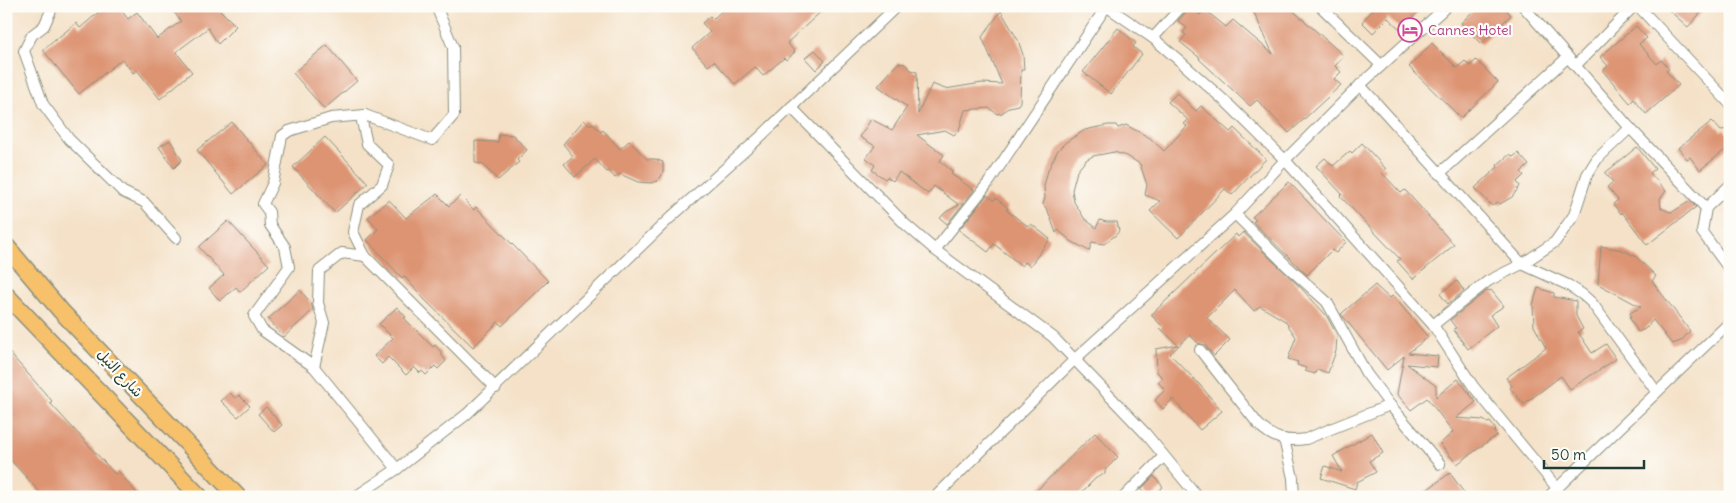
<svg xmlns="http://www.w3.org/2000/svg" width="1736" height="503" viewBox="0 0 1736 503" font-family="Delius,'Playpen Sans Arabic',sans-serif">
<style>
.building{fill:#dd9473}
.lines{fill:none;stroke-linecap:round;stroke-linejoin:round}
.minor-casing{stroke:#8a8f7e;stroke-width:12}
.primary-casing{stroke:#8a8f7e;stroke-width:19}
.minor{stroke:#fff;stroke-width:10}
.primary{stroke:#f7c06b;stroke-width:16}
.labels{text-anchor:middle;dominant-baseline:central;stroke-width:4.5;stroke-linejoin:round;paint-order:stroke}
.hotel-label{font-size:14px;fill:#b23c85;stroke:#fdfcf7;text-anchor:start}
.street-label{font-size:14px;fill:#1f3d34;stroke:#fdfcf7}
</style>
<rect width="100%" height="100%" fill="#fdfcf7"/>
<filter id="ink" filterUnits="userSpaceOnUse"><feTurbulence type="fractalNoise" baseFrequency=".02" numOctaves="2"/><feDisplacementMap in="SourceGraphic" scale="10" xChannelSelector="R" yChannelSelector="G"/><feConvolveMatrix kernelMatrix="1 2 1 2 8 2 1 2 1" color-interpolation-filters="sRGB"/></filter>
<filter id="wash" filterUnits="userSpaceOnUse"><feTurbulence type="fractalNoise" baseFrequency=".0096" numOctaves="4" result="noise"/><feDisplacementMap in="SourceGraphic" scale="20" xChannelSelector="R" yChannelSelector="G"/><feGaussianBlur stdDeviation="1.12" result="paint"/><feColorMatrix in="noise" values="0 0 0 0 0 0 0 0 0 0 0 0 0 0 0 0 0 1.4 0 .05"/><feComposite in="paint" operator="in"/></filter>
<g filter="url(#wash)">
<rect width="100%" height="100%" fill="#f4e1c7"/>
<g id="blocks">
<g class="building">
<path d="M106 6H118L128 19 137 12 157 39 181 21 169 6H216L236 26 218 44 208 28 176 52 192 72 160 99 137 70 133 73 122 59 79 94 43 50 76 23 80 28Z"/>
<path d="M727 6H827L787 43 795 52 786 60 784 58 763 76 755 67 735 84 714 61 708 66 692 48 710 32 702 23 710 16 713 19Z"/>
<path d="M1189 6 1200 15 1205 10 1226 27 1233 20 1273 54 1251 6H1288L1344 56 1335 66 1341 72 1334 79 1341 85 1289 133 1257 100 1250 106 1199 59 1200 58 1180 42 1186 35 1183 33 1187 28 1178 21 1187 11Z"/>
<path d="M1376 6H1424L1401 30 1388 18 1373 33 1362 22Z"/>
<path d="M1478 6H1503L1511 15 1481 44 1461 23Z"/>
<path d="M1664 6H1707L1688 27Z"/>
<path d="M1001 11 1018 40 1023 55 1024 70H1021L1020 102 1018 105 1009 107 1002 113 997 114 989 108 965 110 959 130 954 135 945 130 917 135 944 155 940 161 953 172 951 174 974 190 947 224 940 218 946 212 959 205 934 186 928 194 899 172 893 181 887 177 885 179 872 170 875 165 866 158 875 146 860 137 871 119 892 130 907 107 878 86 898 63 905 64 911 70 917 72 918 114 932 84 945 89 982 83 1002 84 982 37Z"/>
<path d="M1636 26 1647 38 1639 44 1657 64 1661 60 1669 69 1666 71 1679 85 1646 114 1634 99 1630 103 1603 71 1608 66 1600 57Z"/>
<path d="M1118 28 1136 43 1133 47 1142 54 1111 94 1083 72Z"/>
<path d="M1432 43 1457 68 1465 61 1470 66 1476 60 1498 82 1461 118 1409 67Z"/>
<path d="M327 45 357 81 324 109 293 73Z"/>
<path d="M815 50 825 61 816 70 805 58Z"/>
<path d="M1177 93 1196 111 1201 106 1230 132 1234 128 1266 159 1232 195 1225 189 1178 238 1150 211 1160 201 1145 195 1147 185 1140 164 1127 156 1114 152 1093 156 1086 160 1077 171 1072 190 1074 202 1084 218 1096 228 1100 220 1106 222H1117L1119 231 1116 235 1104 244 1092 242 1089 251 1071 241 1058 230 1056 233 1048 211 1043 204 1045 198 1044 186 1048 170 1058 150 1066 142 1085 130 1108 125H1116L1118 128 1126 125 1150 138 1164 151 1187 126 1184 124 1188 120 1168 102Z"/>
<path d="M584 120 590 125 592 123 601 132 603 130 620 149 629 141 647 159H655L663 162V172L661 177 657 181 651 183 638 182 620 174 615 178 609 171 607 172 595 159 575 177 564 164 573 156 563 144Z"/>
<path d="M1712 121 1721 131 1724 129 1730 136V146L1700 170 1690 157 1687 159 1678 148Z"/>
<path d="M232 122 268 165 233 194 197 150Z"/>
<path d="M499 134 513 135 527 150 517 160 519 162 498 180 482 164 475 163V141L498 142Z"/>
<path d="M325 137 368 183 335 213 293 167Z"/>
<path d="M170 140 182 160 174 168 159 147Z"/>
<path d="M1362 143 1386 169 1382 173 1401 193 1405 190 1454 245 1413 279 1397 261 1400 259 1340 196 1342 194 1316 166 1325 158 1333 166 1350 151 1352 153Z"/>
<path d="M1637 147 1655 169 1650 173 1666 191 1660 199 1661 208 1670 212 1674 211 1690 201 1696 207 1647 245 1622 212 1621 214 1613 204 1618 200 1607 187 1613 182 1605 173Z"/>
<path d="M1518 153 1529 165 1521 172 1524 175 1517 182 1520 186 1512 197 1500 204 1497 202 1492 206 1475 188 1498 167 1497 165 1510 154 1513 157Z"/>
<path d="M1289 182 1346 242 1336 253 1332 250 1307 275 1253 222 1256 220 1252 217Z"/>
<path d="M437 194 449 206 460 196 474 210 476 207 548 281 502 326 498 322 473 347 425 300 404 276 402 278 367 240 378 229 368 217 389 200 406 218Z"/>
<path d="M987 195 994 200 996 198 1008 208 1006 210 1029 227 1031 224 1050 239 1030 266 1025 262 1022 266 994 244 988 252 959 230Z"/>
<path d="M228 221 269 265 240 292 236 287 220 301 209 288 224 275 199 247Z"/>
<path d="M1243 232 1301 288 1326 315 1337 335 1336 351 1328 373 1317 369 1315 374 1305 371 1306 368 1297 365 1298 362 1288 359 1296 337 1285 321 1260 306 1254 311 1235 290 1207 318 1230 340 1214 356 1205 345 1198 343 1190 335 1170 354 1199 384 1222 411 1200 430 1173 399 1163 409 1155 400 1165 390 1158 382 1163 378 1157 372 1156 349 1178 345 1160 328 1162 326 1151 315 1236 234 1238 237Z"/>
<path d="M1601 246 1622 250 1635 256 1656 276 1652 281 1690 331 1681 341 1672 344 1653 320 1645 329 1638 332 1629 317 1631 316 1630 313 1641 307 1598 284Z"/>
<path d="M1457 281 1464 291 1448 304 1440 294Z"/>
<path d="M1375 285 1389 298 1393 296 1428 337 1408 353 1438 356 1437 367 1407 364 1436 386V397L1458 379 1476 402 1456 418 1483 420 1488 423 1490 422 1496 430 1494 432 1497 435 1457 464 1440 444 1453 432 1427 398 1411 410 1397 394 1404 356 1387 370 1341 314Z"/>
<path d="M1538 288 1554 293V297L1576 301V316L1583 329 1578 332 1592 353 1606 344 1616 359 1570 389 1561 376 1524 404 1510 388 1512 386 1506 378 1546 348 1534 326 1533 305Z"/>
<path d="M300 290 311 303 313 310 284 337 268 319Z"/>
<path d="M1488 290 1489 291 1491 290 1504 306 1490 315 1497 326 1468 349 1453 329 1456 328 1450 320Z"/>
<path d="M397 307 406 317 404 318 433 347 435 345 442 353 441 354 446 361 438 369 435 366 426 375 422 371 420 373 414 367 406 375 388 357 382 364 374 356 393 338 379 324Z"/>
<path d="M6 349 52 401 50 403 115 474 118 471 140 497H44L6 455Z"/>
<path d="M230 393 235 398 239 395 250 406 238 417 221 401Z"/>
<path d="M266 407 282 425 274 432 258 414Z"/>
<path d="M1095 433 1118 457 1105 470V474L1097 477 1077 497H1030Z"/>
<path d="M1372 433 1383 453 1369 461 1376 472 1357 482 1355 489 1321 478 1325 466 1342 472 1333 456Z"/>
<path d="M1450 473 1467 497H1417Z"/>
<path d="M1154 476 1163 487 1152 497H1148L1141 489Z"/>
</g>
</g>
</g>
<g filter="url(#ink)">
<use href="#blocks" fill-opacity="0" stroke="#8a8f7e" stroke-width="1"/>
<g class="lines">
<g class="minor-casing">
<g id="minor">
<path d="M53 6 44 26 32 35 24 51 43 104 69 139 123 192 144 202 176 238"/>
<path d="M1106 6 1153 38 1181 62 1227 103 1285 160 1433 325 1473 386 1557 488"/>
<path d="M1320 6 1381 65"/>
<path d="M1523 6 1630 128 1706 208 1702 232 1730 270"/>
<path d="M1638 6 1730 104"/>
<path d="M1153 38 1182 6"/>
<path d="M1576 65 1634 6"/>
<path d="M1360 85 1522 264 1568 285 1583 295 1592 303 1656 391"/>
<path d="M791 107 905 224 935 250 1053 337 1146 434 1198 497"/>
<path d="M1439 174 1568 57"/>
<path d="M1706 208 1730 185"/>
<path d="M1235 214 1287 266 1327 302 1366 373 1390 405 1440 464"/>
<path d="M935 250 989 182 1106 7"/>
<path d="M365 256 496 388"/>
<path d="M1433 325 1488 281 1522 264 1555 242 1574 215 1587 175 1597 159 1630 128"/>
<path d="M1200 350 1258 424C1273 439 1285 442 1306 439L1390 405"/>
<path d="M314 367 324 323 318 303 319 271 342 253 365 256 353 232 359 205 382 185 389 165 367 144 361 117 365 115"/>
<path d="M1284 439 1293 478 1294 497"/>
<path d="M397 469 314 367 262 330 254 316 289 267 285 247 270 225 269 212 263 204 273 183 282 136 289 131 331 118 365 115 432 140 454 115 453 47 436 6"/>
<path d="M355 497 397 469 467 414 670 218 758 139 897 6"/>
<path d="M935 497 1075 359 1235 214 1285 160 1360 85 1447 6"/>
<path d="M1124 497 1164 456"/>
<path d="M1548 497 1730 322"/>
</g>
</g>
<g class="primary-casing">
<g id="primary">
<path d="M6 246 61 311 238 497"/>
<path d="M6 295 200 497"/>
</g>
</g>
<use href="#minor" class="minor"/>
<use href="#primary" class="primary"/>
</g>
</g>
<defs>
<g id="hotel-ring" transform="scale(1.25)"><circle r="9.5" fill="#fdfcf7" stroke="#d1479c" stroke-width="1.5"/><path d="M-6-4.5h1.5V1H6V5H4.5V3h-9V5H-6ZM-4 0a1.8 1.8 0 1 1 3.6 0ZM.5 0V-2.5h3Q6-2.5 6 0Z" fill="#d1479c"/></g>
</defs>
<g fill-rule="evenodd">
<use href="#hotel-ring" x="1410" y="30"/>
</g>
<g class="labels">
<g class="hotel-label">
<text x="1428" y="30">Cannes Hotel</text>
</g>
<g class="street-label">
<text transform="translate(120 373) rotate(47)">شارع النيل</text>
</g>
</g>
<rect width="1736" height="503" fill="none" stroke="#fdfcf7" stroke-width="25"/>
<path d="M1544 460v8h100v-8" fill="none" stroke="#1f3d34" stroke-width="2.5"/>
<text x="1551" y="460" font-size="15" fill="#1f3d34" stroke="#fdfcf7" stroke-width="4" paint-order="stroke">50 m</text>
</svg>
